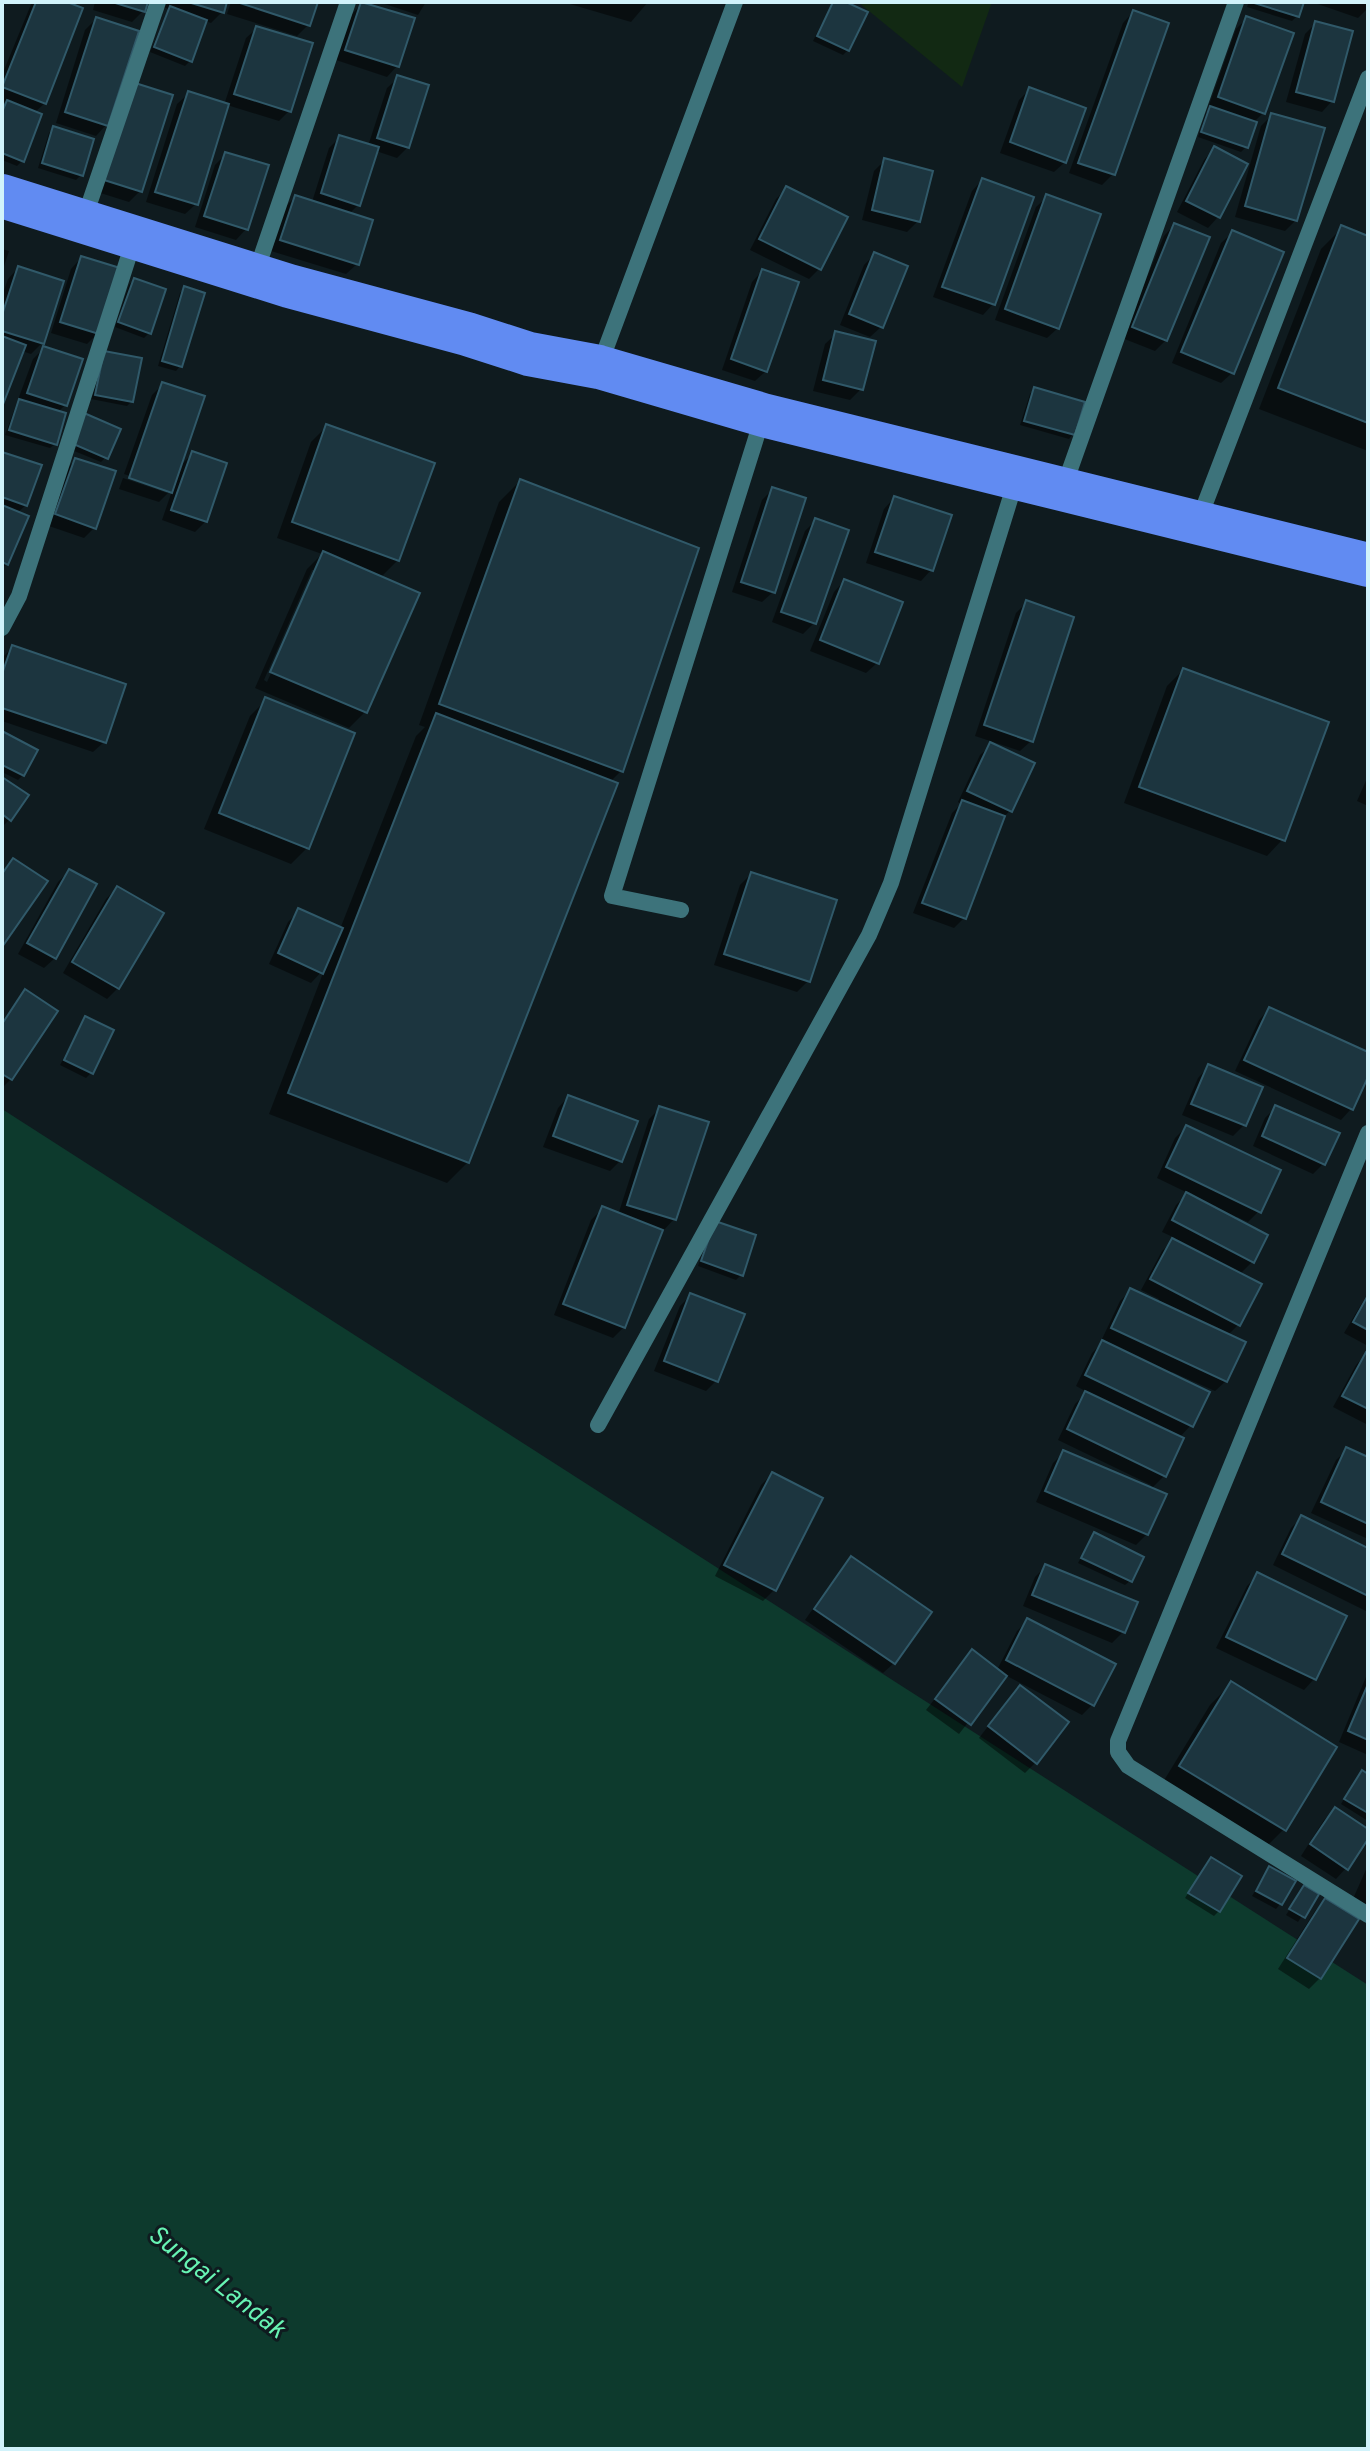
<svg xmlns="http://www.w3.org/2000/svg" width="1370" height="2451" viewBox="0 0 1370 2451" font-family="Overpass,sans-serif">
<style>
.green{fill:#122913}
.water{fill:#0d3a2d}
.shadow{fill:#0007;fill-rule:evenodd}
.building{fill:#1c353f;stroke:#305969;stroke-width:2}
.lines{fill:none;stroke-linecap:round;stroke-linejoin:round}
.service{stroke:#3d737b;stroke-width:16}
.minor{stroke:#3d737b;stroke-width:16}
.primary{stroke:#618bf2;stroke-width:44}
.labels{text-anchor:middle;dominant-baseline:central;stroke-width:6;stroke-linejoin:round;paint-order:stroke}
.water-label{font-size:26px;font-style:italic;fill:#67f3b3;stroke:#0f1b1f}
</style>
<rect width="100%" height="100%" fill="#0f1b1f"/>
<path class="green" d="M858 2H992L962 87Z"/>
<path class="water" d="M2 1109 1368 1985V2449H2Z"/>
<g class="shadow">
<path d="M32 2H62L45 103 34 113 22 161 17 166 2 160V108L6 103 2 102V75Z"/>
<path d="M95 2H146L143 11 132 22 93 10Z"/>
<path d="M160 2H225L222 12 211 23 205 21 190 61 185 66 150 52 169 9 159 6Z"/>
<path d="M231 2H316L308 25 297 36 227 14Z"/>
<path d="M379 2H426L418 15Z"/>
<path d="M563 2H648L631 22Z"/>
<path d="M833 2H841L848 50 843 55 813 41Z"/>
<path d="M1249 2H1301L1297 16 1292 21 1247 7Z"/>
<path d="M1312 2H1368V8L1358 18Z"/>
<path d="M362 4 397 66 387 77 336 60 351 15Z"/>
<path d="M1133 12 1167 25 1113 174 1102 185 1069 173 1123 23Z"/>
<path d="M1247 18 1263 113 1254 122 1246 147 1241 152 1198 137 1206 113 1210 109 1208 108 1236 29Z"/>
<path d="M96 19 106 125 96 136 56 123 85 30Z"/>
<path d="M1316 23 1332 101 1322 112 1286 102 1305 34Z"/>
<path d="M257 28 289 111 279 121 227 105 196 204 185 214 146 202 177 104 188 94 224 105 246 38Z"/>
<path d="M398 78 408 147 397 158 376 151 359 204 349 214 357 264 346 274 271 251 284 208 295 197 312 202 329 148 340 137 368 146 387 88Z"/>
<path d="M1030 89 1065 162 1054 172 1000 153 1019 100Z"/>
<path d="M122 94 140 191 129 202 91 190Z"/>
<path d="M1272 115 1296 220 1285 231 1235 217 1261 126Z"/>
<path d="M54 129 81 175 76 180 38 168 49 133Z"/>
<path d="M1214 149 1218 217 1208 228 1177 212 1204 160Z"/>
<path d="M226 154 246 229 236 240 195 227 215 165Z"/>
<path d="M885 160 918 221 907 232 862 220 874 171Z"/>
<path d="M982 180 993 304 983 315 933 297 972 191Z"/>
<path d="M786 189 820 268 809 279 750 250 776 199Z"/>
<path d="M1047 197 1058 328 1047 338 995 320 1036 207Z"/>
<path d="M1174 225 1166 340 1155 351 1122 338 1164 236Z"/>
<path d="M1342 228 1368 238V451L1259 409 1321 249Z"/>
<path d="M1232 233V373L1221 383 1172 363 1221 243Z"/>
<path d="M2 249 9 251 2 272Z"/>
<path d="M875 254 881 327 870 337 840 325 864 265Z"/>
<path d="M81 258 98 333 87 344 51 333 71 269Z"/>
<path d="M18 268 42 343 31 354 22 351 2 401V296L8 279Z"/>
<path d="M762 271 766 371 755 381 722 370 752 282Z"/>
<path d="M134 280 149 333 144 338 115 327 129 285Z"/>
<path d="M185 288 180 366 176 371 158 366 180 293Z"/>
<path d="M836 334 861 389 850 400 813 391 825 344Z"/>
<path d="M44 348 65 405 58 412 55 444 50 448 5 435 33 359Z"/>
<path d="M99 358 132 401 127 406 91 399Z"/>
<path d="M163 384 178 468 192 454 206 521 195 532 162 520 173 488 159 502 119 489 123 478 167 493V489L124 474 152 395Z"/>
<path d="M1035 389 1073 434 1069 439 1020 425 1030 394Z"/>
<path d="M327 426 398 560 380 578 365 712 349 728 255 688 307 569 322 554 277 538 311 442ZM312 570H317L267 682 264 680Z"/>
<path d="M118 430 106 457 101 462 67 448Z"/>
<path d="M2 454 26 505 17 513 7 564 2 568Z"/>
<path d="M75 460 94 528 84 538 46 525 65 471Z"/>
<path d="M520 481 696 549 621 771 610 782 468 1162 447 1183 269 1114 325 968 311 983 269 964 288 922 299 911 340 929 416 736 425 727 419 725 499 502Z"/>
<path d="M773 489V592L762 602 732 592 762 500Z"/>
<path d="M894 498 931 570 921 581 866 563 884 509Z"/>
<path d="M816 520 814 623 803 634 772 622 805 531Z"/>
<path d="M844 581 877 663 866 673 810 651 834 592Z"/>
<path d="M1026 603 1031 741 1020 751 975 736 1016 613Z"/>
<path d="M13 647 104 742 93 752 2 721V658Z"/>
<path d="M1183 670 1283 839 1267 856 1124 803 1167 686Z"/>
<path d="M266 700 307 848 291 864 204 829 250 716Z"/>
<path d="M2 733 23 775 18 780 2 772Z"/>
<path d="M991 745 1010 811 1002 818 964 918 954 928 913 913 952 813 961 804 958 802 980 755Z"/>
<path d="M1368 776V806L1357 801Z"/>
<path d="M2 780 10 819 2 827Z"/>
<path d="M69 871 55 958 44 968 18 954 58 882Z"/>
<path d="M751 874 808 981 797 992 714 965 740 885Z"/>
<path d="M117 888 118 988 107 999 63 973 106 899Z"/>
<path d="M25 992 11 1079 2 1088V1021Z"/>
<path d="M1269 1009 1368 1054V1073L1351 1109 1341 1120 1235 1071 1259 1020Z"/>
<path d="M85 1018 91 1073 86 1078 60 1065Z"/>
<path d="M1208 1067 1244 1125 1233 1136 1182 1115 1198 1078Z"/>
<path d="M568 1097 621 1160 610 1171 543 1147 558 1108Z"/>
<path d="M1276 1107 1324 1163 1313 1174 1253 1146 1265 1118Z"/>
<path d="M659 1109 674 1219 664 1230 661 1229 624 1327 613 1338 554 1315 591 1220 602 1209 618 1215 649 1119Z"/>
<path d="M1186 1127 1259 1211 1248 1222 1237 1217 1235 1220 1252 1262 1239 1275V1324L1228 1335 1226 1381 1215 1391 1172 1372 1171 1375 1191 1425 1179 1438 1164 1476 1151 1489 1147 1534 1136 1545 1036 1502 1053 1463 1064 1452 1149 1488 1151 1485 1058 1440 1075 1404 1087 1392 1076 1386 1092 1353 1105 1340 1102 1339 1120 1301 1131 1290 1158 1303 1159 1299 1141 1290 1162 1251 1175 1238 1162 1232 1176 1205 1188 1193 1157 1178 1175 1138Z"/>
<path d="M711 1228 741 1275 736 1280 698 1266Z"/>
<path d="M1368 1293V1346L1344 1333Z"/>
<path d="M691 1295 717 1380 706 1391 654 1371 680 1306Z"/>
<path d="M1366 1354 1368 1355V1425L1333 1407 1356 1365Z"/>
<path d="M1347 1450 1368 1459V1539L1311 1513 1336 1460Z"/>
<path d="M772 1474 820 1499 774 1590 763 1601 715 1576 761 1485Z"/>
<path d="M1301 1518 1368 1550V1612L1273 1565 1291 1528Z"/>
<path d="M1094 1535 1130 1581 1125 1585 1078 1563Z"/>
<path d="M851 1558 894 1663 883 1673 805 1620 841 1569Z"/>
<path d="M1046 1566 1135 1603 1123 1632 1112 1643 1023 1606 1035 1577Z"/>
<path d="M1258 1575 1314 1679 1304 1690 1216 1648 1247 1586Z"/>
<path d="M1028 1620 1092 1705 1082 1715 1005 1675 959 1734 926 1710 972 1652 997 1670 1017 1631Z"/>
<path d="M1368 1672V1755L1339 1742Z"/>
<path d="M1231 1684 1284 1829 1263 1850 1160 1787 1210 1705Z"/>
<path d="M1010 1698 1035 1763 1025 1773 979 1738Z"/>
<path d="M1368 1777V1821L1341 1804 1357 1778Z"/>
<path d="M1335 1810 1368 1832 1346 1868 1336 1879 1301 1856 1324 1820Z"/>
<path d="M1211 1859 1219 1911 1214 1916 1185 1898Z"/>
<path d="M1368 1865V1908L1352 1901Z"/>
<path d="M1269 1869 1280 1904 1276 1909 1252 1896Z"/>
<path d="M1304 1887 1316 1894 1298 1922 1286 1915Z"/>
<path d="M1325 1900 1320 1978 1309 1989 1278 1969 1315 1911Z"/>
</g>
<g class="building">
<path d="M36 2H67L83 8 46 104 2 87Z"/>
<path d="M112 2H148L145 12Z"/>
<path d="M188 2H227L224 13Z"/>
<path d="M237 2H318L310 26Z"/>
<path d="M361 2 415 18 399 67 345 50Z"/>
<path d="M833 2H846L868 12 849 51 817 36Z"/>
<path d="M1251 2H1304L1299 17Z"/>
<path d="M170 6 207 20 192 62 154 47Z"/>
<path d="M1133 10 1169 23 1115 175 1078 163Z"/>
<path d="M1246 16 1294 33 1265 114 1218 97Z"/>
<path d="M96 17 139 31 108 126 65 112Z"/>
<path d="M1315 21 1353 31 1334 102 1296 92Z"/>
<path d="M256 26 313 43 291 112 234 94Z"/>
<path d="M397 75 429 85 409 148 377 138Z"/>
<path d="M132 82 173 95 142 192 101 179Z"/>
<path d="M1029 87 1086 108 1066 163 1010 142Z"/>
<path d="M188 91 229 104 198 205 155 192Z"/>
<path d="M7 100 42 114 24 162 2 153V112Z"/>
<path d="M1210 106 1257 122 1248 148 1201 132Z"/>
<path d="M1271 113 1325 128 1297 221 1245 206Z"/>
<path d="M53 126 94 139 83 176 42 163Z"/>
<path d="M339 135 379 147 360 206 321 193Z"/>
<path d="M1214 146 1248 164 1220 218 1186 201Z"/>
<path d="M225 152 269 165 248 230 204 216Z"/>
<path d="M884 158 933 171 920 222 872 210Z"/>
<path d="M982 178 1034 197 995 305 942 287Z"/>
<path d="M786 186 848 217 821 270 759 239Z"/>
<path d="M1046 194 1101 214 1059 329 1005 309Z"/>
<path d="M295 195 373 220 359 265 280 240Z"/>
<path d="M1174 223 1210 237 1167 341 1132 327Z"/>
<path d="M1341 225 1368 236V423L1278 388Z"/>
<path d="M1232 230 1284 252 1234 374 1181 352Z"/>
<path d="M874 252 908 266 883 328 849 314Z"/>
<path d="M81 256 120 268 99 334 60 322Z"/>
<path d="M18 266 64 281 44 344 2 331V315Z"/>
<path d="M762 269 799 282 767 372 731 359Z"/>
<path d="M134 278 166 289 151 334 118 322Z"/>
<path d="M184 286 205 293 182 367 162 361Z"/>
<path d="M835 331 876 341 863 390 823 380Z"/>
<path d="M2 336 26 345 2 407Z"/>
<path d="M43 346 83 359 67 406 27 393Z"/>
<path d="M104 351 142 358 133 402 95 395Z"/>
<path d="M162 382 205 396 172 493 129 478Z"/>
<path d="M1034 387 1085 402 1075 435 1024 421Z"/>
<path d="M19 399 66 413 57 445 9 430Z"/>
<path d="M84 413 121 429 108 459 71 443Z"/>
<path d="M326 424 435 463 399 561 292 522Z"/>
<path d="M192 451 227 463 207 522 171 510Z"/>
<path d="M2 452 42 465 27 506 2 497Z"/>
<path d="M75 458 116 471 96 529 55 514Z"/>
<path d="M520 479 699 548 623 772 439 704Z"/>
<path d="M772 487 806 498 775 593 741 582Z"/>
<path d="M894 496 952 515 933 571 875 552Z"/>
<path d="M2 505 29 516 8 565 2 562Z"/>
<path d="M815 518 849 530 816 624 781 612Z"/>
<path d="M323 551 420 593 367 713 270 672Z"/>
<path d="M844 579 903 602 879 664 820 640Z"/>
<path d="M1026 600 1074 617 1033 742 984 725Z"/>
<path d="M12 645 126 684 106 743 2 708V674Z"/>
<path d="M1183 668 1329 722 1285 841 1139 787Z"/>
<path d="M265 697 355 733 309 849 219 813Z"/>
<path d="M436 713 618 783 469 1163 288 1093Z"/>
<path d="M2 731 38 750 24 776 2 765Z"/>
<path d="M990 742 1035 763 1012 812 967 791Z"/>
<path d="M2 777 29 795 11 821 2 814Z"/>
<path d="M962 800 1005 816 966 919 922 903Z"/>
<path d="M13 858 48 881 2 947V874Z"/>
<path d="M69 869 97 884 56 959 27 943Z"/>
<path d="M751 872 837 900 810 982 724 954Z"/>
<path d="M117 886 164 913 119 989 72 962Z"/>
<path d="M298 908 343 928 323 974 278 953Z"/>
<path d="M25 989 58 1011 12 1080 2 1074V1024Z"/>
<path d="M1269 1007 1368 1052V1077L1353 1110 1244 1060Z"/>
<path d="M85 1016 114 1030 93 1074 64 1060Z"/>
<path d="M1208 1064 1263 1087 1246 1126 1191 1104Z"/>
<path d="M568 1095 638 1121 622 1162 553 1136Z"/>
<path d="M1275 1105 1340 1133 1325 1165 1262 1136Z"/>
<path d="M659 1106 709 1122 676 1220 627 1205Z"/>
<path d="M1186 1125 1281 1170 1261 1213 1166 1167Z"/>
<path d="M1186 1192 1268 1235 1254 1263 1172 1220Z"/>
<path d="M602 1206 663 1230 625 1328 563 1304Z"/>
<path d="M715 1221 756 1235 743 1276 701 1261Z"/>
<path d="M1172 1238 1262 1284 1240 1326 1150 1279Z"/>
<path d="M1130 1288 1246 1342 1227 1382 1111 1328Z"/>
<path d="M690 1293 745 1314 718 1382 664 1361Z"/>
<path d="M1368 1295V1330L1353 1322Z"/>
<path d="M1102 1340 1210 1392 1193 1427 1085 1375Z"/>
<path d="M1366 1352 1368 1353V1409L1342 1396Z"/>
<path d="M1085 1391 1184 1438 1166 1477 1067 1429Z"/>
<path d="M1346 1447 1368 1457V1524L1321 1502Z"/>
<path d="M1063 1450 1167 1494 1148 1535 1045 1491Z"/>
<path d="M772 1472 823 1498 776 1591 724 1565Z"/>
<path d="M1301 1515 1368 1548V1596L1282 1554Z"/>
<path d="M1094 1532 1144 1557 1132 1582 1081 1558Z"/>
<path d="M851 1556 932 1612 895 1664 814 1609Z"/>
<path d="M1045 1564 1138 1602 1125 1633 1032 1595Z"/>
<path d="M1257 1572 1347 1616 1316 1680 1226 1637Z"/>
<path d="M1027 1618 1116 1664 1094 1706 1006 1660Z"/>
<path d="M972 1649 1007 1676 971 1725 935 1699Z"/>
<path d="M1231 1681 1337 1747 1286 1831 1179 1766Z"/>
<path d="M1368 1684V1740L1348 1731Z"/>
<path d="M1020 1685 1069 1722 1037 1764 988 1726Z"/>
<path d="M1362 1770 1368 1774V1813L1344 1799Z"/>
<path d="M1335 1807 1368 1829V1839L1348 1870 1310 1844Z"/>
<path d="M1211 1857 1242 1876 1220 1912 1188 1893Z"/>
<path d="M1269 1866 1296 1881 1282 1905 1256 1891Z"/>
<path d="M1304 1885 1319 1894 1305 1918 1289 1909Z"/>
<path d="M1325 1898 1359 1919 1321 1979 1287 1958Z"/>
</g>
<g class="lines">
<g class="service">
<path d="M681 910 612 896 763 416"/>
<path d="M598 1425 869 935 891 883 1016 480"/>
</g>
<g class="minor">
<path d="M83 222 158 2"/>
<path d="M256 272 348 2"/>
<path d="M600 364 735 2"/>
<path d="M1063 489 1236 2"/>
<path d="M1198 522 1368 78"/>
<path d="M2 628 19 596 134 240"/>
<path d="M1368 1133 1118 1741V1752L1128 1766 1368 1915"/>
</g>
<path class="primary" d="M2 196 289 286 467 334 529 354 599 367 763 415 1368 565"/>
</g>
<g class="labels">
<g class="water-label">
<text transform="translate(216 2283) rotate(38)">Sungai Landak</text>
</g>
</g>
<rect width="1370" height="2451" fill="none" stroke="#d1f3fb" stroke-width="8"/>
</svg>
